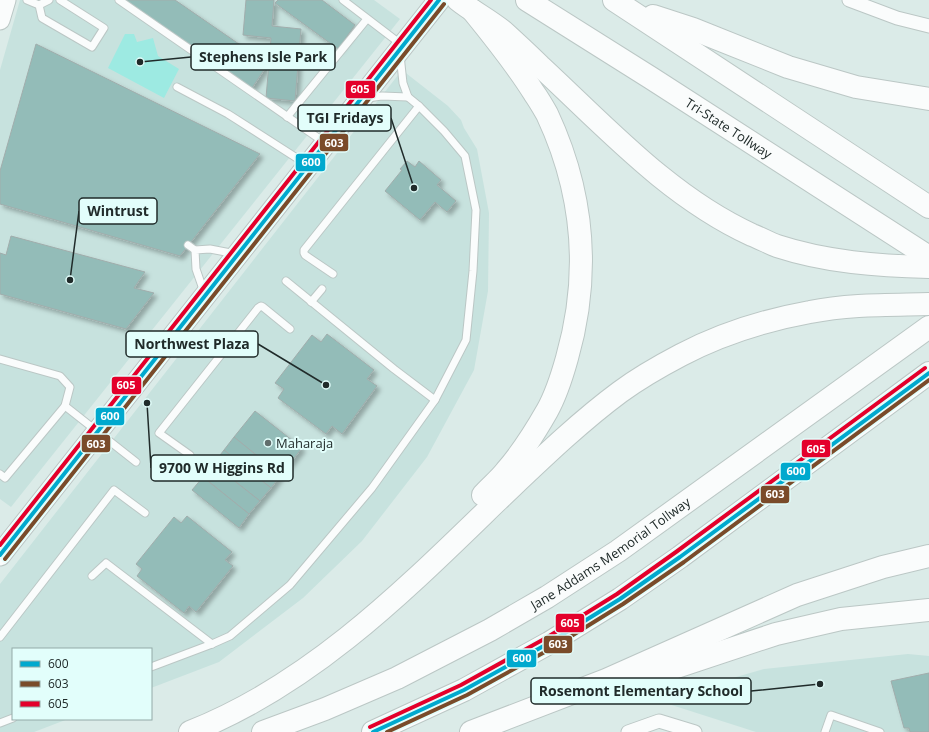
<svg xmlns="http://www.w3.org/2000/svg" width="929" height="732" viewBox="0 0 929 732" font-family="'Open Sans',sans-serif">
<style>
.built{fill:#c7e2de}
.green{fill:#9deae2}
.building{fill:#93bcb8;stroke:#a1adac;filter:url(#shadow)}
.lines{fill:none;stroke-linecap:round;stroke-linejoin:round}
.service-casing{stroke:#bbc7c5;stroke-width:9}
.minor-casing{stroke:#bbc7c5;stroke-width:15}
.secondary-casing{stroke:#bbc7c5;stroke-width:21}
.primary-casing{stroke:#bbc7c5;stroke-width:23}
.motorway-casing{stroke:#bbc7c5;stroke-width:24}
.service{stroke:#fafcfc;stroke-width:7}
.minor{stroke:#fafcfc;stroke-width:13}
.secondary{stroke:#fafcfc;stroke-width:19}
.primary{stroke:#fafcfc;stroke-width:21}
.motorway{stroke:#fafcfc;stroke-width:22}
.bus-1-casing{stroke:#e2fefb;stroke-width:7}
.bus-2-casing{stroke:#e2fefb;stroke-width:7}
.bus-3-casing{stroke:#e2fefb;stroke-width:7}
.bus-1{stroke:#00a9ce;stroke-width:4}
.bus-2{stroke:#7a4b2a;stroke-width:4}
.bus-3{stroke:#e4002b;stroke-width:4}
.poi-dot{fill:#616e6c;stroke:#e2fefb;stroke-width:1.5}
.labels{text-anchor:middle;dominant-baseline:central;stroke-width:4;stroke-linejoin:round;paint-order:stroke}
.street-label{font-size:13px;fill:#202b2a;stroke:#e2fefb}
.poi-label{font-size:13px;fill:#202b2a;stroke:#e2fefb;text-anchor:start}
.leader{fill:none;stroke:#202b2a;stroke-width:1.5}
.callout-dot{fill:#202b2a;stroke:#e2fefb;stroke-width:1.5}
.callout{fill:#e2fefb;stroke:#202b2a;stroke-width:1.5}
.callout-label{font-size:14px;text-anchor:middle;font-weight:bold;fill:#202b2a}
.line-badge{stroke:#e2fefb;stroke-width:1.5}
.badge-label{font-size:11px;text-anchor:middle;font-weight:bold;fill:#fff}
</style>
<defs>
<filter id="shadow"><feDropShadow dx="3.5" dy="3.5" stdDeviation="2" flood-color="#0004"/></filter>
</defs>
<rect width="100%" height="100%" fill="#dbebe8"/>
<g class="built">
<path d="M20 0H374L400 19 11 507 0 499V70Z"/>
<path d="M402 70 448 106 461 120 464 128 477 149 489 213 488 291 474 370 427 457 362 541 303 598 219 662 151 688V649H13V719H68L34 732H0V584Z"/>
<path d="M908 654 929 656V732H756L656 700 764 669Z"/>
</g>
<path class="green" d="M125 34H134L137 42 153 38 158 56 179 69 164 98 108 68Z"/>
<g class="building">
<path d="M124 0H175L268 64 252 88Z"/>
<path d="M246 0H274L272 26 301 29 295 101 266 98 271 38 243 35Z"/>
<path d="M278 0H322L355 25 338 49 275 3Z"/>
<path d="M36 44 260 154 180 256 0 204V171Z"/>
<path d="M407 161 415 167 419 161 441 180 437 185 456 201 447 212 435 202 420 220 385 191 402 170 400 169Z"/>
<path d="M11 236 145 272 134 288 154 293 126 329 0 294V253L6 255Z"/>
<path d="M327 334 374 370 367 379 377 386 342 434 332 426 326 434 278 398 284 389 275 383 312 335 321 342Z"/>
<path d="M255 411 302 448 281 475 234 437Z"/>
<path d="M234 437 281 475 271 488 224 450Z"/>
<path d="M224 450 271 488 260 501 213 464Z"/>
<path d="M213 464 260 501 249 514 203 477Z"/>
<path d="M203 477 249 514 239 528 192 490Z"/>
<path d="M187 516 232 552 225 560 233 566 196 612 189 606 184 613 137 576 142 569 136 564 174 517 181 523Z"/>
<path d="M929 673V732H910L909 728H904L891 681Z"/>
</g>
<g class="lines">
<g class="service-casing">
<g id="service">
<path d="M27 0 39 5 42 18 92 47 104 28 60 0"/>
<path d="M119 0 324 142"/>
<path d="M343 0 402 45"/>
<path d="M39 5 49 0"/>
<path d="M400 55 403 83 408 97 419 106"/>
<path d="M177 87 228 114 306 164"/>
<path d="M367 98 382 96 408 97"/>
<path d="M287 117 367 19"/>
<path d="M188 245 195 250"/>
<path d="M286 281 394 369 435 400"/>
<path d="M204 292 196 269 195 250 210 249 236 254"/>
<path d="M311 302 322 289"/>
<path d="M0 359 60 376 70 387 65 406 5 478 0 474"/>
<path d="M65 406 136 462"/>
<path d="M190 455 159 433 258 308 261 306 263 307 290 329"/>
<path d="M92 576 106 563 212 644"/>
<path d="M0 637 114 490 145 513"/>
<path d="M151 667 212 644 230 636 290 585 372 488 435 400 466 340 473 271 476 210 465 156 444 131 419 106 304 250V253L305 255 333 274"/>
<path d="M0 723 13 718"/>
<path d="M825 732 831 715 880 732"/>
</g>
</g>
<g class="minor-casing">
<g id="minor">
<path d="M849 0 897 18 929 26"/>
<path d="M628 732 659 721 695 732"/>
</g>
</g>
<g class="secondary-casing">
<path id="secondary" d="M0 20 6 0"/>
</g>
<g class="primary-casing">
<path id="primary" d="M0 555 439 0"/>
</g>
<g class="motorway-casing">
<g id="motorway">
<path d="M458 0C473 12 491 21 505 33 517 44 529 55 540 66 606 127 669 197 752 235 760 238 769 243 777 246 826 262 878 266 929 267"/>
<path id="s1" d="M527 0 651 78 929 257"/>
<path d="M614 0 929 207"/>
<path d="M473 11C495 38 516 64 534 93 539 100 543 107 547 114 584 193 591 274 567 358 562 376 556 395 547 411 535 432 521 454 506 471 499 480 490 487 483 495"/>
<path d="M653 16 693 29 788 67 856 87 929 99"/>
<path d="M634 681 776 634 841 619 929 610"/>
<path d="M190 732C312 684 405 590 498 500 536 464 578 423 620 392 639 378 660 366 681 355 721 334 766 320 810 312 849 304 890 305 929 304"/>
<path id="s2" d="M263 732 325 709 397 678 490 630 547 597 618 551 929 327"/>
<path d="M373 732 464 690 549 643 620 599 680 557 929 373"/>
<path d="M471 732 606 680 797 595 883 567 929 556"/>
</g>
</g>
<use href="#service" class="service"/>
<use href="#minor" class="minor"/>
<use href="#secondary" class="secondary"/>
<use href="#primary" class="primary"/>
<use href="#motorway" class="motorway"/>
<g class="bus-1-casing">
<g id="bus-1">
<path d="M0 555 439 0"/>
<path d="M373 732 464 690 549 643 620 599 680 557 929 373"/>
</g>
</g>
<g class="bus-2-casing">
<g id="bus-2">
<path d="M5 559 444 4"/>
<path d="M387 732 467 695 552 648 623 604 684 562 929 380"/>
</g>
</g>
<g class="bus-3-casing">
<g id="bus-3">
<path d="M0 545 431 0"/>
<path d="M370 727 461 685 546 638 617 594 676 552 925 368"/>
</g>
</g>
<use href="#bus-1" class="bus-1"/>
<use href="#bus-2" class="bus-2"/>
<use href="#bus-3" class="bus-3"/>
</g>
<circle class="poi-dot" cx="268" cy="443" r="4"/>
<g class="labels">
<g class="street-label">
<text stroke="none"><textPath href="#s1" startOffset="239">Tri-State Tollway</textPath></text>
<text stroke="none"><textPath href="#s2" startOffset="392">Jane Addams Memorial Tollway</textPath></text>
</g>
<g class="poi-label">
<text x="276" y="443">Maharaja</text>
</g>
</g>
<path class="leader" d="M140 62L191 57M414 188L391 118M70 280L79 211M326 385L258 344M147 403L151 468M820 684L751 691"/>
<g class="callout-dot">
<circle cx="140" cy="62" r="4"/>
<circle cx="414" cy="188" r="4"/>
<circle cx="70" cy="280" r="4"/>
<circle cx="326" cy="385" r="4"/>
<circle cx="147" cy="403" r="4"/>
<circle cx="820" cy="684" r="4"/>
</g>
<g class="callout">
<rect x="191" y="44" width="144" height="26" rx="4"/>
<rect x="298" y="105" width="93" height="26" rx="4"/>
<rect x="79" y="198" width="78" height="26" rx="4"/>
<rect x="126" y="331" width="132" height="26" rx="4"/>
<rect x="151" y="455" width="142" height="26" rx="4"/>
<rect x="531" y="678" width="220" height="26" rx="4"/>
</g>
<g class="callout-label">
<text x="263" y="62">Stephens Isle Park</text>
<text x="345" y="123">TGI Fridays</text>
<text x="118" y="216">Wintrust</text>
<text x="192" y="349">Northwest Plaza</text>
<text x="222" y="473">9700 W Higgins Rd</text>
<text x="641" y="696">Rosemont Elementary School</text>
</g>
<g class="line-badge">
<rect x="345" y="80" width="31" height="19" rx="4" fill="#e4002b"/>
<rect x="319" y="133" width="30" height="19" rx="4" fill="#7a4b2a"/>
<rect x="295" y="153" width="31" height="19" rx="4" fill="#00a9ce"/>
<rect x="111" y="376" width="31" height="19" rx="4" fill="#e4002b"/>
<rect x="95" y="407" width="30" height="19" rx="4" fill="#00a9ce"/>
<rect x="81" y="434" width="30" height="19" rx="4" fill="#7a4b2a"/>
<rect x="801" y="439" width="30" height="19" rx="4" fill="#e4002b"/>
<rect x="780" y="462" width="31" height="19" rx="4" fill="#00a9ce"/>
<rect x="760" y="485" width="30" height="19" rx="4" fill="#7a4b2a"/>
<rect x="555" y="613" width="30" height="20" rx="4" fill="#e4002b"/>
<rect x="543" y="635" width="30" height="19" rx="4" fill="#7a4b2a"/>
<rect x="506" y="649" width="31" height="19" rx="4" fill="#00a9ce"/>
</g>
<g class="badge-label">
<text x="360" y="93">605</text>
<text x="334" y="147">603</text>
<text x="311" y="166">600</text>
<text x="126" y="389">605</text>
<text x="110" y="420">600</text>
<text x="96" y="448">603</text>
<text x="816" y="453">605</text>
<text x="796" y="475">600</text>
<text x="775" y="498">603</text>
<text x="570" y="627">605</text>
<text x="558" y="648">603</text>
<text x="522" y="662">600</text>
</g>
<rect x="12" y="648" width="140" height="72" fill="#e2fefb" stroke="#94aaa7"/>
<rect x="20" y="661" width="20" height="6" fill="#00a9ce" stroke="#94aaa7"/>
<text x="48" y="668" font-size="12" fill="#202b2a">600</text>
<rect x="20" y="681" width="20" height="6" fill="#7a4b2a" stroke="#94aaa7"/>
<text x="48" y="688" font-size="12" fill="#202b2a">603</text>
<rect x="20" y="701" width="20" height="6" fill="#e4002b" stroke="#94aaa7"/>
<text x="48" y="708" font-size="12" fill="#202b2a">605</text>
</svg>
